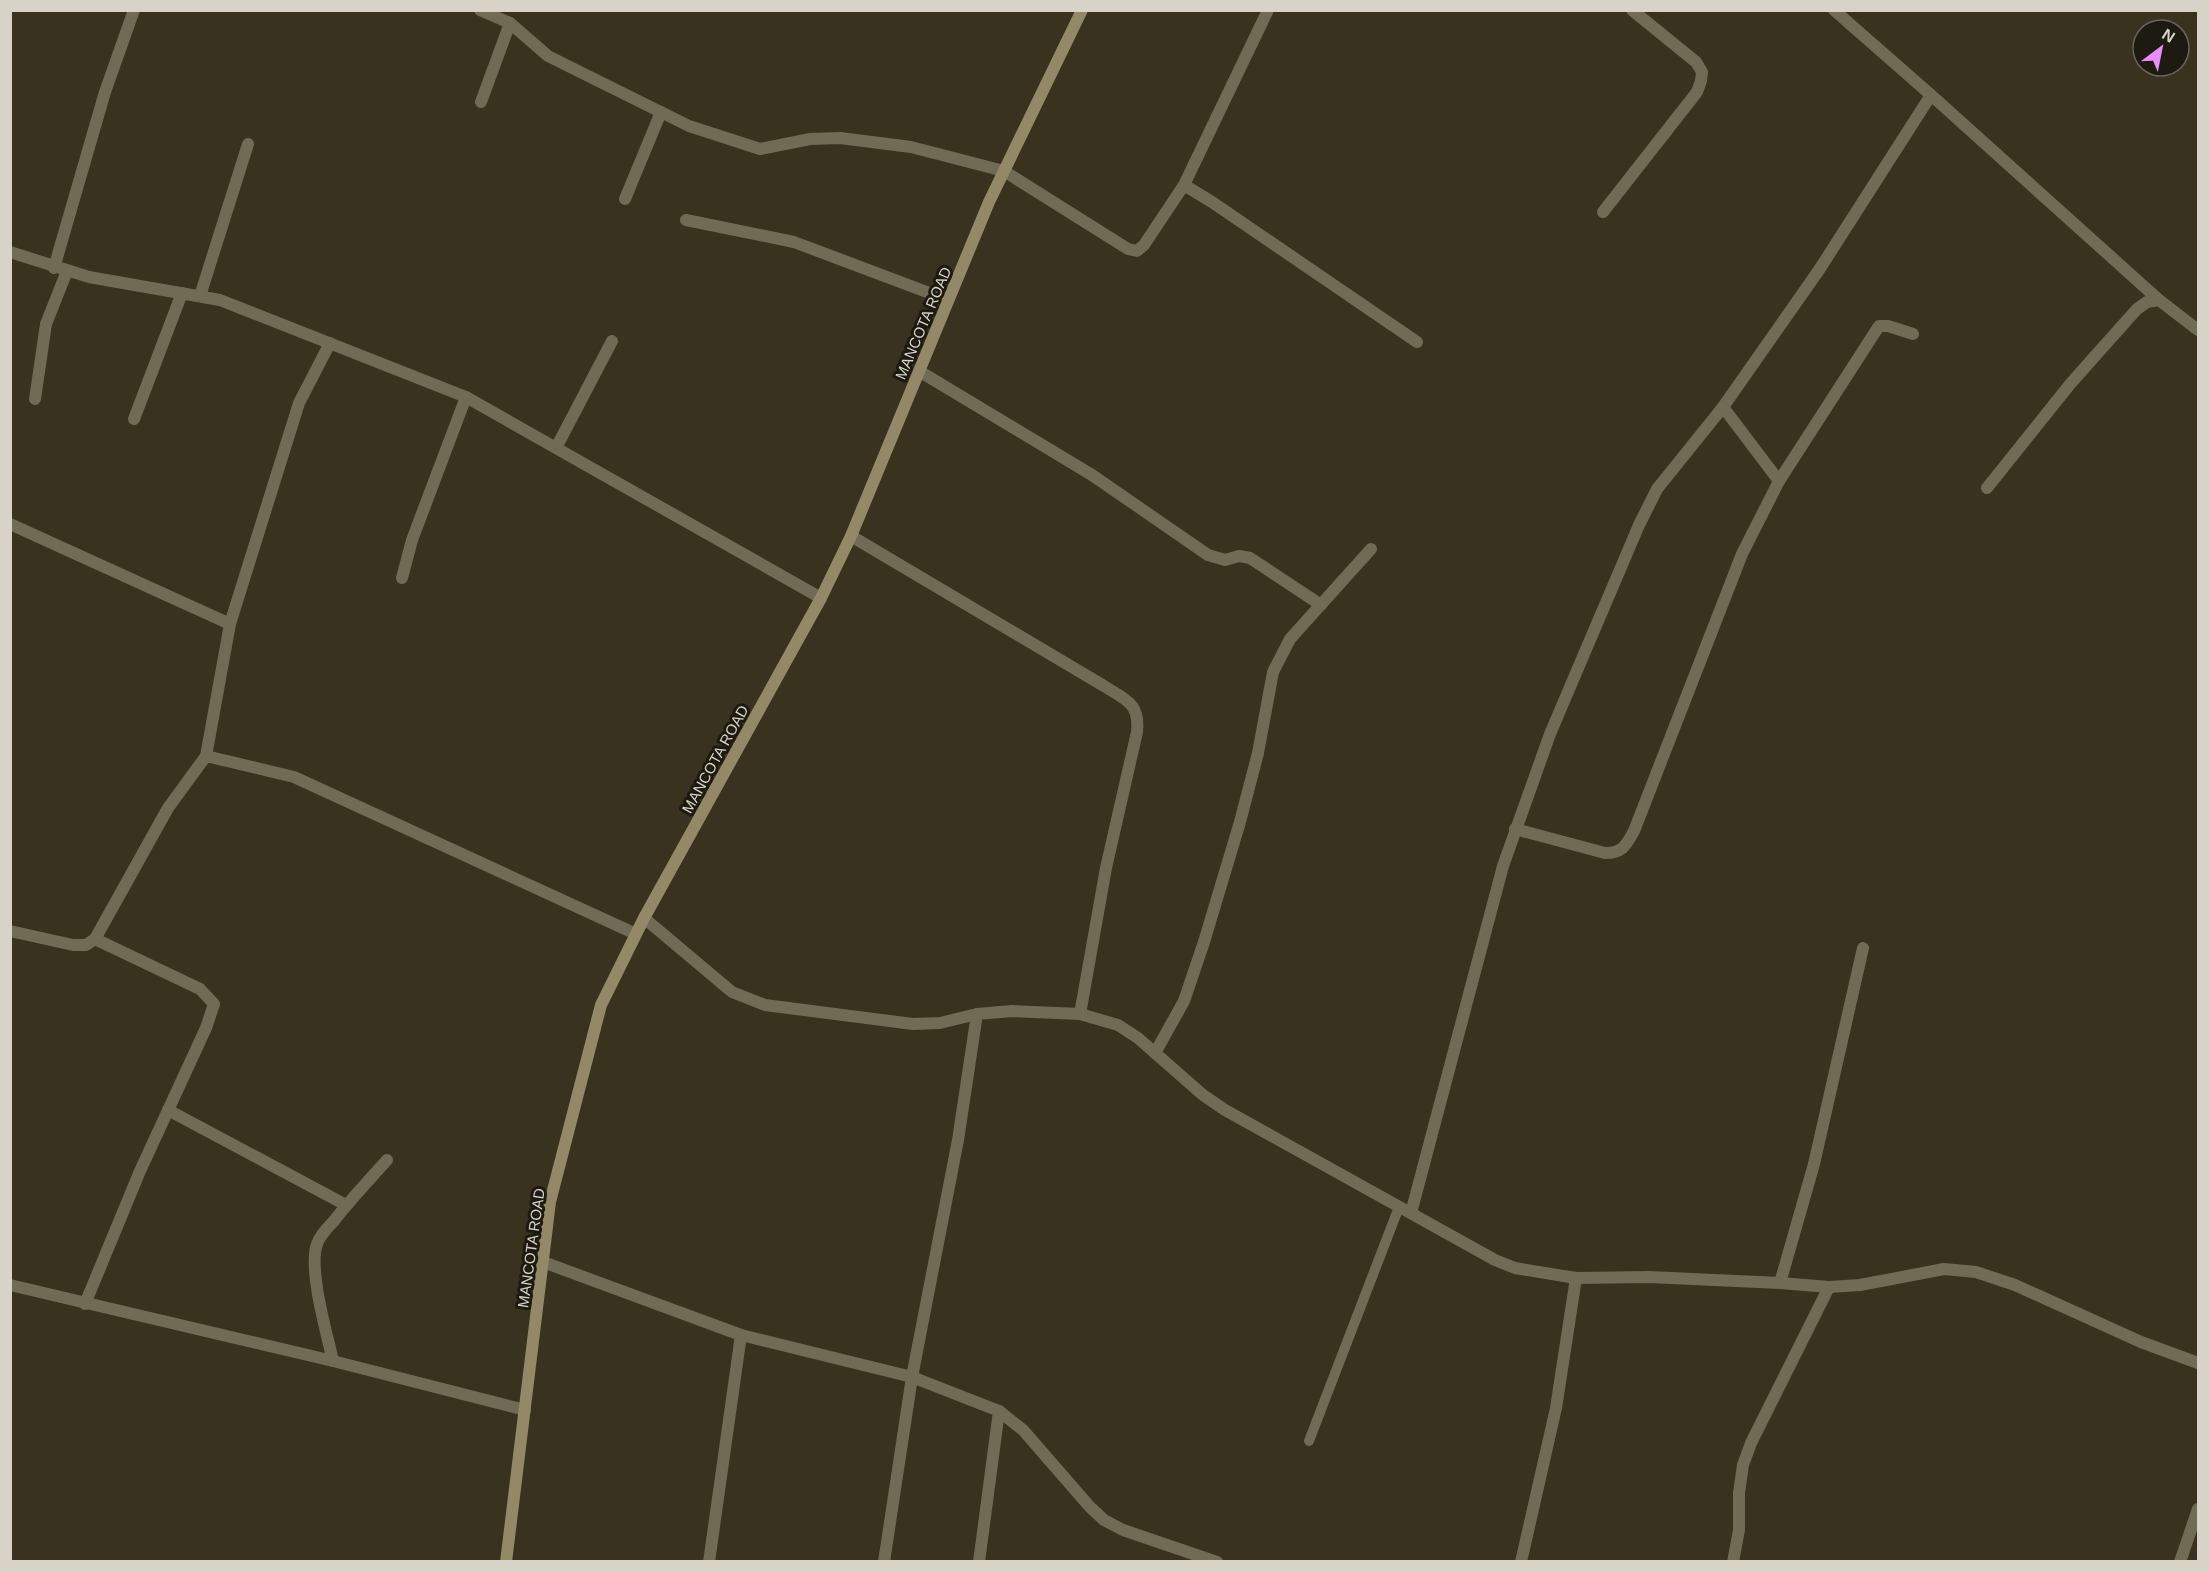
<svg xmlns="http://www.w3.org/2000/svg" width="2209" height="1572" viewBox="0 0 2209 1572" font-family="Arial,sans-serif">
<style>
.lines{fill:none;stroke-linecap:round;stroke-linejoin:round}
.lane{stroke:#706b55;stroke-width:10}
.street{stroke:#706b55;stroke-width:12}
.secondary{stroke:#938967;stroke-width:12}
.labels{text-anchor:middle;dominant-baseline:central;stroke-width:6;stroke-linejoin:round;paint-order:stroke}
.street-label{font-size:15px;fill:#d7d4c7;stroke:#1d1a11}
</style>
<rect width="100%" height="100%" fill="#38321e"/>
<g class="lines">
<path class="lane" d="M1309 1441 1399 1207"/>
<g class="street">
<path d="M480 10 510 23 548 56 689 126 760 149 810 139 840 138 911 147 1004 171 1128 249 1137 251 1144 245 1184 185 1268 10"/>
<path d="M1834 10 1931 95 2159 300"/>
<path d="M481 102 510 23"/>
<path d="M1184 185 1212 202 1417 342"/>
<path d="M625 199 661 112"/>
<path d="M1603 212 1697 92 1701 81 1702 72 1696 62 1632 10"/>
<path d="M686 220 794 242 948 300"/>
<path d="M10 252 89 277 220 300 466 397 821 598"/>
<path d="M54 268 105 92 134 10"/>
<path d="M200 296 248 144"/>
<path d="M919 371 1092 475 1208 555 1225 560 1239 556 1250 558 1321 605"/>
<path d="M35 399 46 324 67 271"/>
<path d="M134 419 182 293"/>
<path d="M556 448 612 341"/>
<path d="M1779 481 1879 326H1888L1913 334"/>
<path d="M1987 488 2071 383 2137 309 2147 302 2159 300 2198 330"/>
<path d="M10 524 230 624"/>
<path d="M851 536 1104 686C1126 700 1140 703 1137 732L1106 868 1080 1014"/>
<path d="M402 578 412 540 466 397"/>
<path d="M206 756 230 624 299 403 330 343"/>
<path d="M1515 829 1605 853C1623 853 1626 845 1634 831L1742 554 1779 481 1723 407 1819 270 1931 95"/>
<path d="M644 918 732 992 765 1005 913 1024 940 1023 977 1014 1012 1011 1080 1014 1118 1025 1138 1038 1203 1095 1225 1110 1495 1260 1515 1268 1576 1278 1649 1277 1780 1283 1829 1287 1860 1285 1944 1269 1976 1272 2015 1285 2141 1342 2198 1363"/>
<path d="M10 931 73 945H86L95 939 168 808 206 756 294 777 636 934"/>
<path d="M1155 1053 1184 1001 1204 942 1240 822 1258 753 1273 672 1290 639 1371 549"/>
<path d="M168 1110 346 1205"/>
<path d="M1411 1213 1503 866 1550 734 1639 525 1657 489 1723 407"/>
<path d="M543 1262 741 1335 912 1377 999 1411 1023 1430 1090 1507 1104 1520 1123 1530 1217 1562"/>
<path d="M1780 1283 1814 1164 1863 948"/>
<path d="M10 1285 333 1361 525 1410"/>
<path d="M85 1304 140 1171 206 1028 214 1004 200 989 95 939"/>
<path d="M333 1361C327 1334 308 1269 317 1244 320 1235 327 1228 333 1222 350 1200 369 1180 387 1160"/>
<path d="M709 1562 741 1335"/>
<path d="M884 1562 912 1377 958 1140 977 1014"/>
<path d="M979 1562 999 1411"/>
<path d="M1521 1562 1556 1408 1576 1278"/>
<path d="M1733 1562 1739 1530V1493L1743 1465 1751 1443 1829 1287"/>
<path d="M2180 1562 2198 1509"/>
</g>
<path class="secondary" d="M506 1562 550 1202 601 1005 644 918 821 598 851 536 989 202 1082 10"/>
</g>
<g class="labels">
<g class="street-label">
<text transform="translate(923 323) rotate(-67)">MANCOTA ROAD</text>
<text transform="translate(715 759) rotate(-61)">MANCOTA ROAD</text>
<text transform="translate(531 1248) rotate(-82)">MANCOTA ROAD</text>
</g>
</g>
<rect width="2209" height="1572" fill="none" stroke="#d7d4c7" stroke-width="24"/>
<g transform="translate(2161 48) rotate(32)"><circle r="28" fill="#1d1a11" stroke="#67645a" stroke-width="1.5"/>
<path d="M0-4.5L10 22L0 15L-10 22Z" fill="#ea8dfc"/>
<text y="-9" font-size="16" font-weight="bold" text-anchor="middle" fill="#d7d4c7">N</text>
</g>
</svg>
